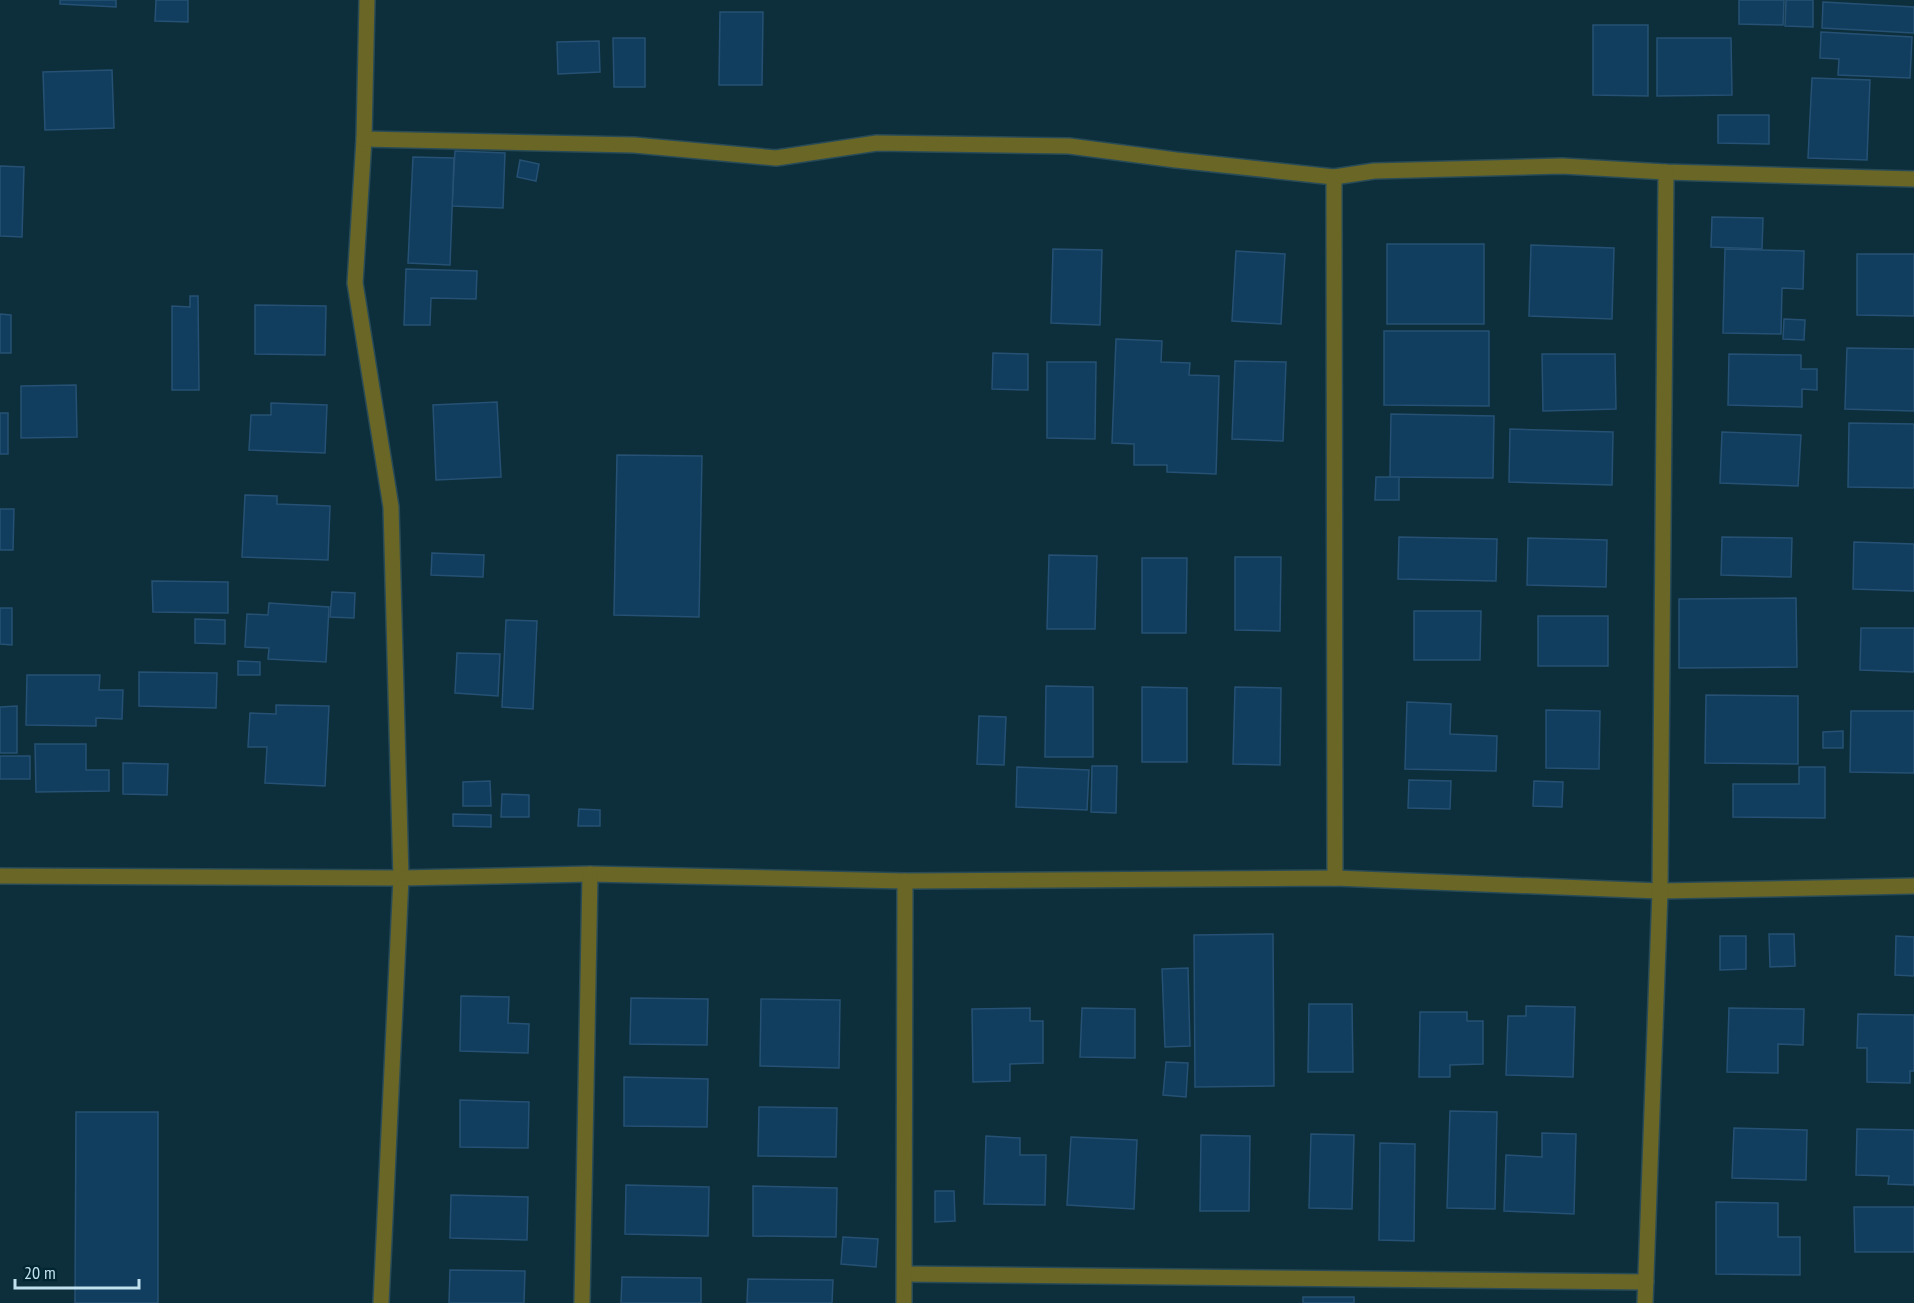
<svg xmlns="http://www.w3.org/2000/svg" width="1914" height="1303" viewBox="0 0 1914 1303" font-family="'PT Sans Narrow',sans-serif">
<style>
.building{fill:#113d5e;stroke:#265174;stroke-width:1.5}
.lines{fill:none;stroke-linecap:round;stroke-linejoin:round}
.minor-casing{stroke:#294b58;stroke-width:18}
.minor{stroke:#6a6626;stroke-width:15}
</style>
<rect width="100%" height="100%" fill="#0c2f3b"/>
<g class="building">
<path d="M60 0H116V7L60 4Z"/>
<path d="M156 0H188V22L155 21Z"/>
<path d="M1739 0H1784L1783 25 1739 24Z"/>
<path d="M1786 0H1813V27L1785 26Z"/>
<path d="M1823 2 1914 7V33L1822 28Z"/>
<path d="M720 12H763L762 85H719Z"/>
<path d="M1593 25H1648V96L1593 95Z"/>
<path d="M1821 32 1912 37 1910 78 1838 75 1839 59 1820 58Z"/>
<path d="M613 38H645V87H614Z"/>
<path d="M1657 38H1731L1732 95 1657 96Z"/>
<path d="M599 41 600 72 558 74 557 42Z"/>
<path d="M112 70 114 128 45 130 43 72Z"/>
<path d="M1812 78 1870 80 1867 160 1808 158Z"/>
<path d="M1718 115H1769V144L1718 143Z"/>
<path d="M455 151 505 153 503 208 452 206Z"/>
<path d="M413 157 454 158 450 265 408 263Z"/>
<path d="M520 160 539 164 536 181 517 177Z"/>
<path d="M0 166 24 167 22 237 0 236Z"/>
<path d="M1712 217 1763 218 1762 249 1711 247Z"/>
<rect x="1387" y="244" width="97" height="80"/>
<path d="M1531 245 1614 248 1612 319 1529 316Z"/>
<path d="M1053 249 1102 250 1100 325 1051 323Z"/>
<path d="M1725 249 1804 251 1803 289 1782 288 1781 334 1723 333Z"/>
<path d="M1236 251 1285 254 1281 324 1232 321Z"/>
<path d="M1857 254H1914V316L1857 315Z"/>
<path d="M406 269 477 271 476 299 431 298 430 325H404Z"/>
<path d="M190 296H198L199 390H172V306L190 307Z"/>
<path d="M255 305 326 306 325 355 255 354Z"/>
<path d="M0 314 11 315V353H0Z"/>
<path d="M1784 319 1805 320 1804 340 1783 339Z"/>
<path d="M1384 331H1489V406L1384 405Z"/>
<path d="M1116 339 1162 341 1161 362 1190 363 1189 375 1219 376 1216 474 1167 472V465H1134V444L1112 443Z"/>
<path d="M1847 348 1914 349V411L1845 409Z"/>
<path d="M993 353 1028 354V390L992 389Z"/>
<path d="M1542 354H1615L1616 409 1543 411Z"/>
<path d="M1729 354 1801 355V369H1817V390L1802 389V407L1728 405Z"/>
<path d="M1235 361 1286 362 1283 441 1232 439Z"/>
<path d="M1047 362H1096L1095 439 1047 438Z"/>
<path d="M76 385 77 437 21 438V386Z"/>
<path d="M497 402 501 477 436 480 433 405Z"/>
<path d="M271 403 327 405 325 453 249 450 251 415H271Z"/>
<rect x="0" y="413" width="8" height="41"/>
<path d="M1391 414 1494 416 1493 478 1390 477Z"/>
<path d="M1849 423 1914 424V488L1848 487Z"/>
<path d="M1510 429 1613 432 1612 485 1509 482Z"/>
<path d="M1722 432 1801 435 1798 486 1720 483Z"/>
<path d="M617 455 702 456 699 617 614 615Z"/>
<path d="M1376 477H1399V500H1375Z"/>
<path d="M245 495 277 496V504L330 506 328 560 242 557Z"/>
<path d="M0 509H14L13 550H0Z"/>
<path d="M1399 537 1497 539 1496 581 1398 579Z"/>
<path d="M1722 537 1792 538 1791 577 1721 575Z"/>
<path d="M1528 538 1607 540 1606 587 1527 585Z"/>
<path d="M1854 542 1914 544V591L1853 589Z"/>
<path d="M432 553 484 555 483 577 431 575Z"/>
<path d="M1049 555 1097 556 1095 629H1047Z"/>
<path d="M1235 557H1281L1280 631 1235 630Z"/>
<path d="M1142 558H1187L1186 633H1142Z"/>
<path d="M152 581 228 582V613L153 612Z"/>
<path d="M332 592 355 593 354 618 330 617Z"/>
<path d="M1796 598 1797 667 1679 668V599Z"/>
<path d="M269 603 329 607 326 662 268 659 269 648 245 647 247 614 268 615Z"/>
<path d="M0 608H12V645L0 644Z"/>
<path d="M1414 611H1481L1480 660H1414Z"/>
<rect x="1538" y="616" width="70" height="50"/>
<path d="M195 619 225 620V644L195 643Z"/>
<path d="M506 620 537 621 533 709 502 707Z"/>
<path d="M1861 628H1914V672L1860 670Z"/>
<path d="M457 653 500 654 498 696 455 693Z"/>
<path d="M238 661 260 662V675H238Z"/>
<path d="M139 672 217 673 216 708 139 706Z"/>
<path d="M27 675H100L99 690H123L122 719 96 718V726L26 725Z"/>
<path d="M1046 686 1093 687V757H1045Z"/>
<path d="M1142 687 1187 688V762H1142Z"/>
<path d="M1235 687 1281 688 1280 765 1233 764Z"/>
<path d="M1706 695 1798 696V764L1705 763Z"/>
<path d="M1407 702 1451 704 1450 734 1497 736 1496 771 1405 769Z"/>
<path d="M276 705 329 706 325 786 265 783 267 747H248L250 713 276 714Z"/>
<path d="M17 706V753H0V707Z"/>
<path d="M1546 710 1600 711 1599 769 1546 768Z"/>
<path d="M1851 711H1914V773L1850 772Z"/>
<path d="M979 716 1006 717 1004 765 977 764Z"/>
<path d="M1843 731V748H1823V732Z"/>
<path d="M35 744H86V770H109V791L36 792Z"/>
<rect x="0" y="756" width="30" height="23"/>
<path d="M123 763 168 764 167 795 123 794Z"/>
<path d="M1092 766H1117L1116 813 1091 812Z"/>
<path d="M1017 767 1089 770 1087 810 1016 807Z"/>
<path d="M1799 767H1825V818L1733 817V784H1799Z"/>
<path d="M1409 780 1451 781 1450 809 1408 808Z"/>
<path d="M490 781 491 806H463V782Z"/>
<path d="M1534 781 1563 782 1562 807 1533 806Z"/>
<path d="M502 794 529 795V817H501Z"/>
<path d="M579 809 600 810V826H578Z"/>
<path d="M453 814 491 815V827L453 826Z"/>
<path d="M1273 934 1274 1086 1195 1087 1194 935Z"/>
<path d="M1769 934H1794L1795 966 1770 967Z"/>
<path d="M1720 936H1746V969L1720 970Z"/>
<path d="M1896 936 1914 937V976L1895 975Z"/>
<path d="M1188 968 1190 1046 1165 1047 1162 969Z"/>
<path d="M461 996 509 997 508 1023 529 1024 528 1053 460 1051Z"/>
<path d="M631 998 708 999 707 1045 630 1044Z"/>
<path d="M761 999 840 1000 839 1068 760 1066Z"/>
<path d="M1309 1004H1352L1353 1072H1308Z"/>
<path d="M1526 1006 1575 1007 1573 1077 1506 1075 1508 1016H1526Z"/>
<path d="M1030 1008V1021H1043V1063L1010 1064V1081L973 1082 972 1009Z"/>
<path d="M1082 1008 1135 1009V1058L1080 1057Z"/>
<path d="M1729 1008 1804 1009 1803 1045 1778 1044V1073L1727 1072Z"/>
<path d="M1420 1012H1467V1021H1483V1064L1450 1065V1077H1419Z"/>
<path d="M1858 1014 1914 1015V1071H1910V1083L1867 1082V1048H1857Z"/>
<path d="M1166 1062 1188 1063 1186 1097 1163 1095Z"/>
<path d="M624 1077 708 1079 707 1127 624 1126Z"/>
<path d="M460 1100 529 1102 528 1148 460 1147Z"/>
<path d="M759 1107 837 1108 836 1157 758 1156Z"/>
<path d="M1450 1111 1497 1112 1495 1209 1447 1208Z"/>
<path d="M76 1112H158V1303H75Z"/>
<path d="M1734 1128 1807 1130 1806 1180 1732 1178Z"/>
<path d="M1857 1129 1914 1130V1185L1888 1184 1889 1176 1856 1175Z"/>
<path d="M1542 1133 1576 1134 1574 1214 1504 1211 1506 1155 1542 1157Z"/>
<path d="M1311 1134 1354 1135 1352 1209 1309 1208Z"/>
<path d="M1201 1135 1250 1136 1249 1211H1200Z"/>
<path d="M986 1136 1020 1138V1155H1046L1045 1205 984 1204Z"/>
<path d="M1071 1137 1137 1140 1134 1209 1067 1205Z"/>
<path d="M1380 1143 1415 1144 1414 1241 1379 1240Z"/>
<path d="M626 1185 709 1187 708 1236 625 1234Z"/>
<path d="M753 1186 837 1188 836 1237 753 1236Z"/>
<path d="M935 1191H954L955 1221 935 1222Z"/>
<path d="M451 1195 528 1197 527 1240 450 1238Z"/>
<path d="M1716 1202 1778 1203V1237H1800V1275L1716 1274Z"/>
<path d="M1854 1207H1914V1252H1855Z"/>
<path d="M843 1237 878 1239 876 1267 841 1264Z"/>
<path d="M450 1270 525 1271 524 1303H449Z"/>
<path d="M622 1277 701 1278V1303H621Z"/>
<path d="M748 1279 833 1280 832 1303H747Z"/>
<rect x="1303" y="1297" width="51" height="6"/>
</g>
<g class="lines">
<g class="minor-casing">
<g id="minor">
<path d="M367 0 364 139 355 283 391 507 401 878 381 1303"/>
<path d="M364 139 634 145 776 158 877 143 1069 146 1176 160 1334 177 1374 171 1562 166 1666 172 1914 179"/>
<path d="M1334 177 1335 878"/>
<path d="M0 876 401 878 590 874 905 881 1335 878 1660 891 1914 886"/>
<path d="M905 1274 1646 1282"/>
<path d="M582 1303 590 874"/>
<path d="M904 1303 905 881"/>
<path d="M1645 1303 1660 891 1666 172"/>
</g>
</g>
<use href="#minor" class="minor"/>
</g>
<path d="M15 1279v9h124v-9" fill="none" stroke="#c2e1ee" stroke-width="3"/>
<text x="24" y="1279" font-size="18" fill="#c2e1ee" stroke="#012531" stroke-width="4.5" paint-order="stroke">20 m</text>
</svg>
